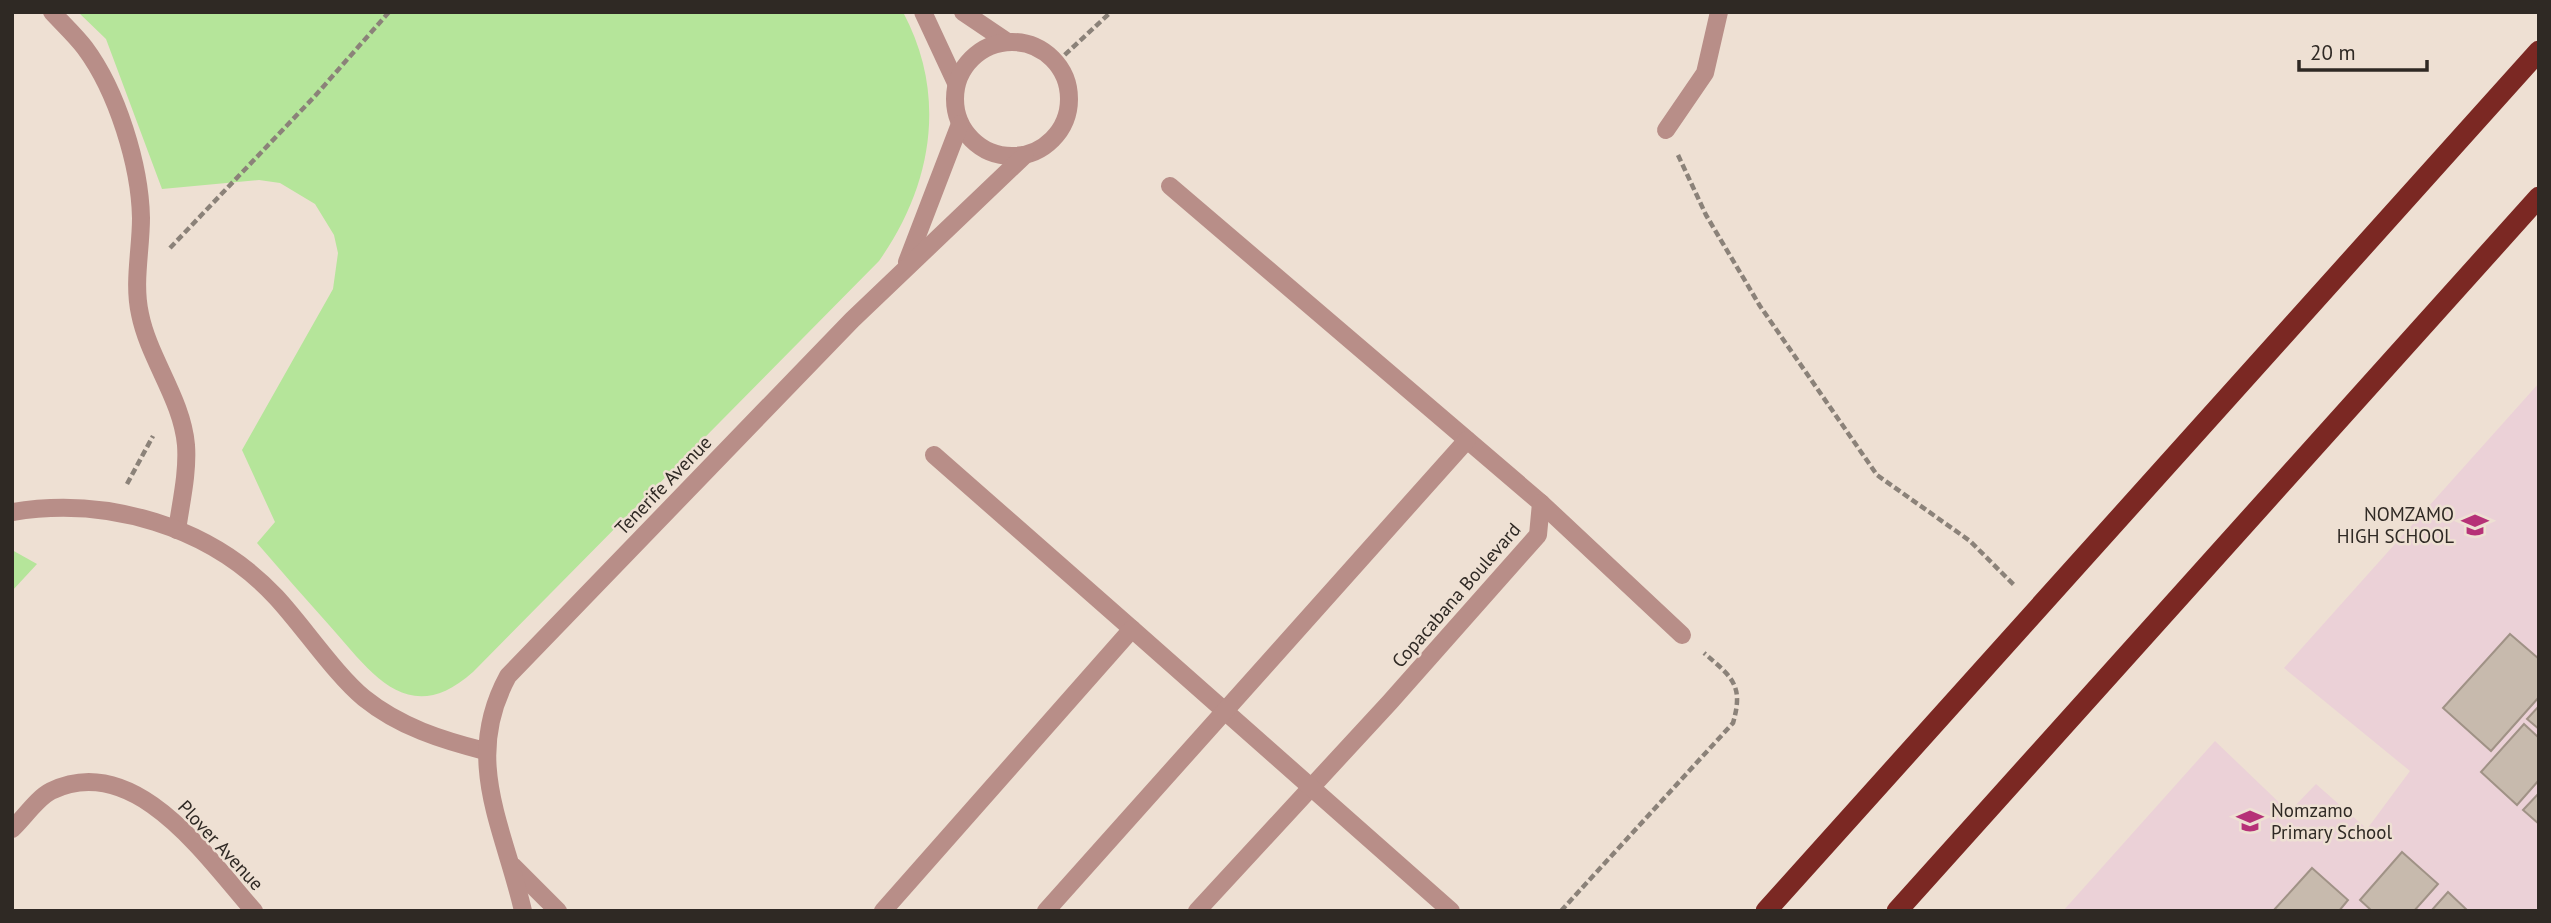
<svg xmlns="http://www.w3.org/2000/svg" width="2551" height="923" viewBox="0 0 2551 923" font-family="'PT Sans',sans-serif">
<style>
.education{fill:#ebd1d7}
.green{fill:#b5e59a}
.building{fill:#c7baad;stroke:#a09286;stroke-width:2}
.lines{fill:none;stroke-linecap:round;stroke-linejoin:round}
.path{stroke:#8b8279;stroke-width:4.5;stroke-dasharray:7 3.5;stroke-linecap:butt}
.minor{stroke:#b88e88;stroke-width:18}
.highway{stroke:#7b2823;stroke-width:21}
.labels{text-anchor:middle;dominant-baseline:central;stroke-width:5;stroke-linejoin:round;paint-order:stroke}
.street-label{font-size:19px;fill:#2f2924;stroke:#eee0d3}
.poi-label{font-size:19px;fill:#2f2924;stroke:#eee0d3;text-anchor:end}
</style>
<rect width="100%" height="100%" fill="#eee0d3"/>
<path class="education" d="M2539 383V911H2063L2215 741 2289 812 2316 784 2367 829 2410 771 2284 668Z"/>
<g class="green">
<path d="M78 12H903C948 96 932 186 879 261L473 672C408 730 371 672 329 625 305 598 281 571 257 543L275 522 242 450 333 289 338 253 334 235 315 204 280 183 259 180 162 189 106 39Z"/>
<path d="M12 550 37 564 12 591Z"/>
</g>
<g class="building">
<path d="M2510 634 2539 659V697L2491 751 2443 708Z"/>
<path d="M2539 706V729L2527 719Z"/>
<path d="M2524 724 2539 738V780L2517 805 2481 772Z"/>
<path d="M2539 793V824L2523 810Z"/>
<path d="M2402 852 2438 884 2414 911H2372L2360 900Z"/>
<path d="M2312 868 2348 900 2339 911H2273Z"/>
<path d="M2448 892 2468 911H2431Z"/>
</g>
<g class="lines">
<g class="path">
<path d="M1057 62 1111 12"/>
<path d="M1678 155 1706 215 1760 306 1877 475 1970 541 2015 586"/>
<path d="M170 248 315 96 389 12"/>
<path d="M127 484 153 436"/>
<path d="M1561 911 1733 723C1744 685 1732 677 1704 653"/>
</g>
<g class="minor">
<path d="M52 12C63 24 75 35 85 48 117 91 140 165 141 218 141 250 133 283 140 314 149 359 182 399 186 445 188 473 181 502 177 530"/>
<path d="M923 12 956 83"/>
<path d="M963 12 1006 41"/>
<circle cx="1012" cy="99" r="57"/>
<path d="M1666 130 1705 73 1719 12"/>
<path d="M1170 186 1541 503 1538 535 1390 702 1197 911"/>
<path d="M907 262 960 124"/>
<path d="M934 455 1132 629"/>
<path d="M1541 503 1682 635"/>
<path d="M12 512C107 496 210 526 276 597 303 626 335 674 364 698 400 727 442 740 485 751"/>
<path d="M12 829C24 818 37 798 51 791 135 750 207 858 254 911"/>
<path d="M513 866 558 911"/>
<path d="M523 911C504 827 462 760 508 676L852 320 1025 155"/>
<path d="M883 911 1132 629 1451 911"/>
<path d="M1046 911 1467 440"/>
</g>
<g class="highway">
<path d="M1766 911 2539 51"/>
<path d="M1897 911 2539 197"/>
</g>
</g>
<defs>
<g id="school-bare" transform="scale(2.1)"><path d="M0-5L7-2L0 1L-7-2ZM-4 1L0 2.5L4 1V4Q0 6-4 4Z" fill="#b63177" stroke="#eee0d3" stroke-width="2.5" paint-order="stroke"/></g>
</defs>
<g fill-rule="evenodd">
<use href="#school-bare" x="2475" y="525"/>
<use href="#school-bare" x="2250" y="821"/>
</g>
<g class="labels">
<g class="street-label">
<text transform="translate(663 485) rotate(-46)">Tenerife Avenue</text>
<text transform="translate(1456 595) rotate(-49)">Copacabana Boulevard</text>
<text transform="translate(221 845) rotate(47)">Plover Avenue</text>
</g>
<g class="poi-label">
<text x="2454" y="514">NOMZAMO<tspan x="2454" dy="22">HIGH SCHOOL</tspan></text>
<text x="2271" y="810" text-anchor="start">Nomzamo<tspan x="2271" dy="22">Primary School</tspan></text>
</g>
</g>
<rect width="2551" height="923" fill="none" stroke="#2f2924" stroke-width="28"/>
<path d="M2299 60v10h128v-10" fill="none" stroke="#2f2924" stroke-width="3.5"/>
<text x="2310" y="60" font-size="21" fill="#2f2924" stroke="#eee0d3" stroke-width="5" paint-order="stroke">20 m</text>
</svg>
